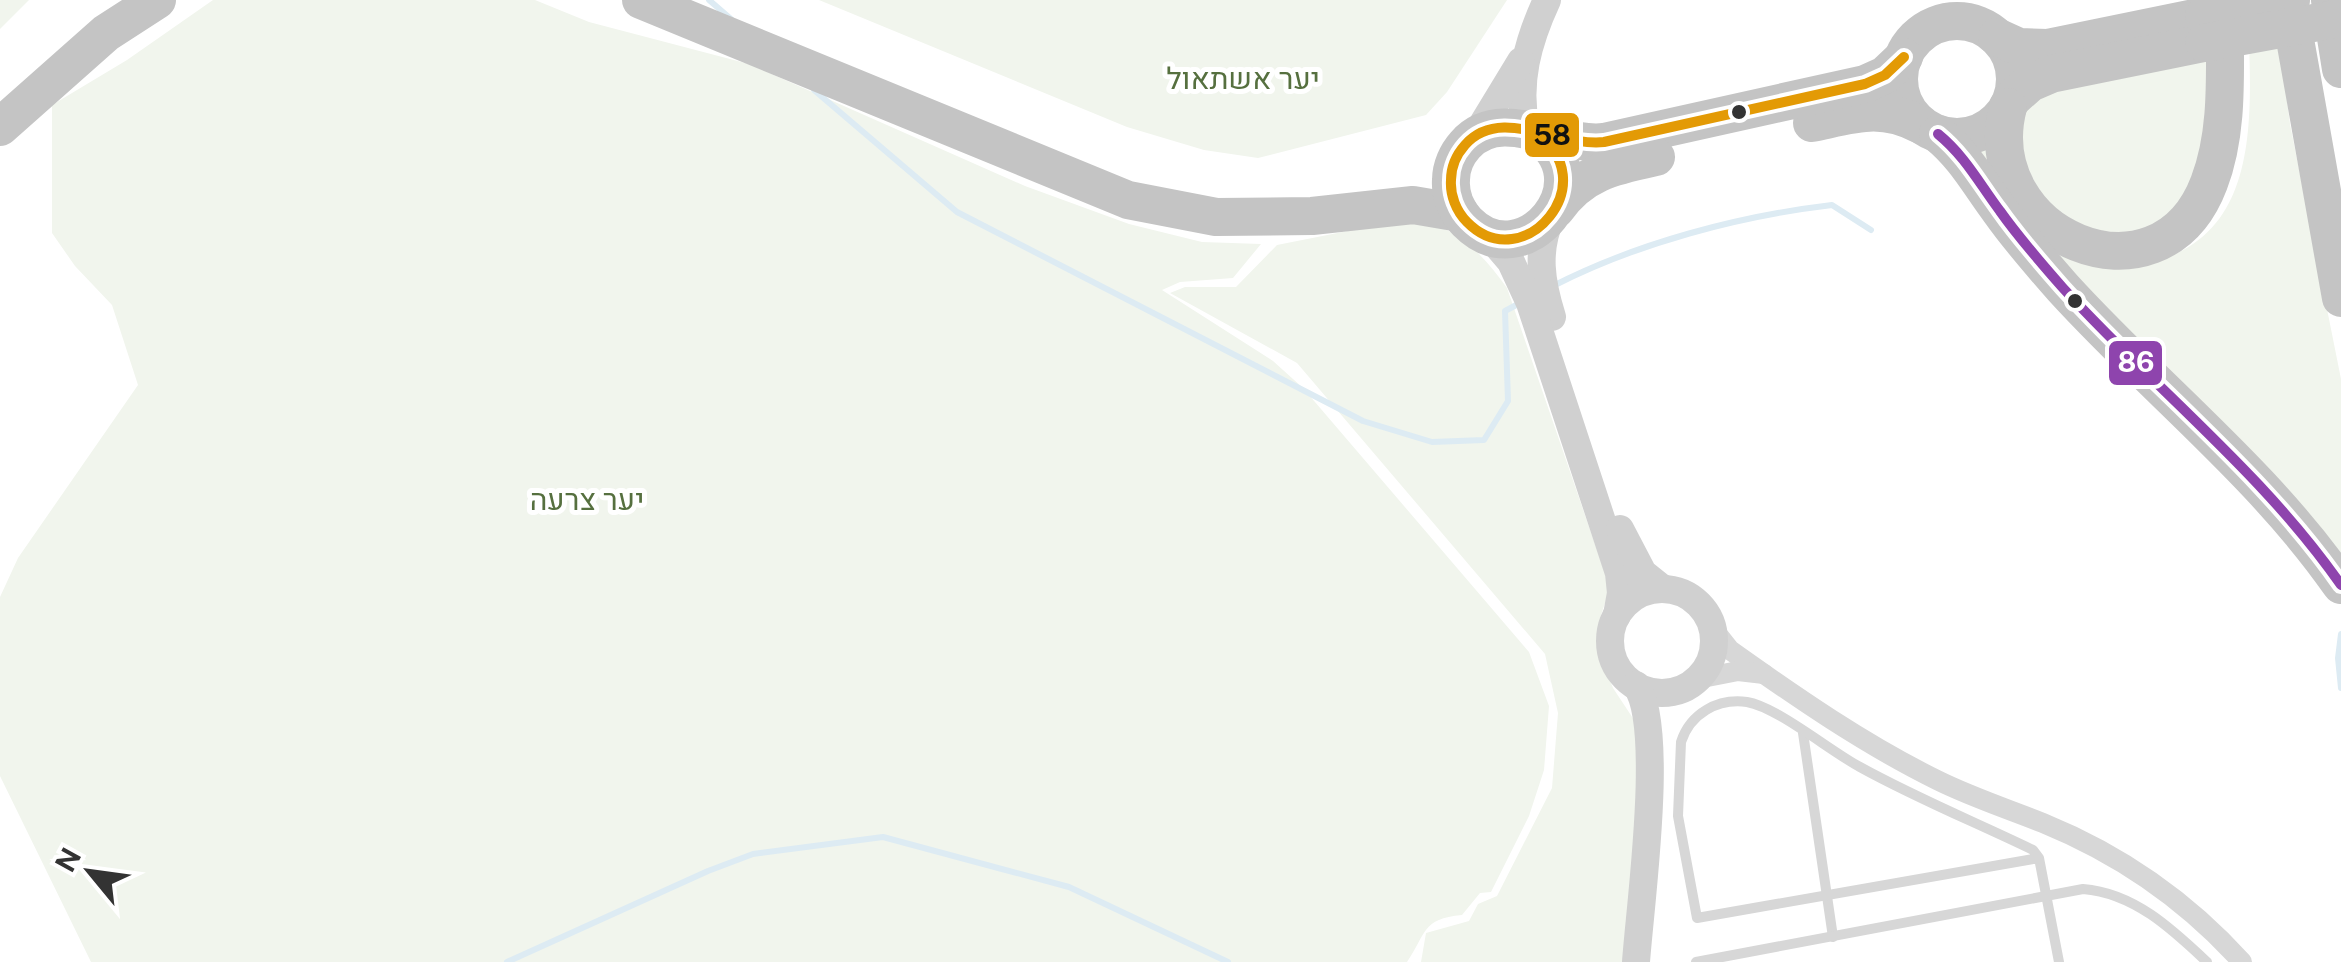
<svg xmlns="http://www.w3.org/2000/svg" width="2341" height="962" viewBox="0 0 2341 962" font-family="'Public Sans',Heebo,sans-serif">
<style>
.green{fill:#f1f5ed}
.lines{fill:none;stroke-linecap:round;stroke-linejoin:round}
.stream{stroke:#ddebf3;stroke-width:6}
.lane{stroke:#d7d7d7;stroke-width:10}
.street{stroke:#d7d7d7;stroke-width:20}
.secondary{stroke:#d0d0d0;stroke-width:28}
.highway{stroke:#c4c4c4;stroke-width:38}
.highway-bridge{stroke:#c4c4c4;stroke-width:38}
.bus-1-casing{stroke:#fff;stroke-width:18}
.bus-2-casing{stroke:#fff;stroke-width:18}
.bus-1{stroke:#e39a05;stroke-width:10}
.bus-2{stroke:#8e44ad;stroke-width:10}
.bus-dot{fill:#333;stroke:#fff;stroke-width:4}
.labels{text-anchor:middle;dominant-baseline:central;stroke-width:10;stroke-linejoin:round;paint-order:stroke}
.park-label{font-size:30px;fill:#56703f;stroke:#fff}
.line-badge{stroke:#fff;stroke-width:4}
.badge-label{font-size:28px;text-anchor:middle;font-weight:bold;fill:#fff}
.pale-badge-label{font-size:28px;text-anchor:middle;font-weight:bold;fill:#111}
</style>
<rect width="100%" height="100%" fill="#fff"/>
<g class="green">
<path d="M0 0H29L0 29Z"/>
<path d="M213 0H535L589 22 749 64 1025 186 1129 224 1202 242 1261 244 1233 278 1180 282 1162 290 1273 361 1303 388 1529 652 1549 706 1544 770 1529 816 1491 892 1480 893 1462 915C1421 919 1427 933 1407 962H91L0 776V597L18 558 138 385 112 305 75 266 52 233V105L127 60Z"/>
<path d="M819 0H1507L1447 92 1426 115 1258 158 1204 150 1127 127Z"/>
<path d="M2248 0H2274L2290 124 2341 379V563L2078 284 1970 152 1995 137 2004 180 2137 265C2271 243 2249 102 2248 0Z"/>
<path d="M2215 57 2199 180 2156 229 2103 238 2047 208 2018 147 2028 99 2043 90Z"/>
<path d="M1408 219C1455 224 1481 252 1507 288L1610 588 1600 618 1599 653 1613 688 1644 735 1624 962H1421L1426 933 1469 921 1478 904 1497 896 1552 788 1558 713 1545 654 1297 363 1170 293 1185 287H1236L1277 245Z"/>
</g>
<g class="lines">
<g class="stream">
<path d="M709 0 731 19"/>
<path d="M814 90 957 212 1363 421 1432 442 1484 440 1508 401 1505 311 1520 303"/>
<path d="M1553 286C1637 243 1739 216 1832 205L1871 230"/>
<path d="M2341 634 2338 658 2341 688"/>
<path d="M507 962 708 871 753 854 883 837 1069 887 1228 962"/>
</g>
<g class="lane">
<path d="M1803 733 1833 937"/>
<path d="M2039 858 1697 918 1678 816 1681 742C1690 714 1717 698 1747 702 1777 707 1830 751 1860 767 1916 798 1975 822 2033 850L2039 858 2059 962"/>
<path d="M1696 962 2083 889C2134 893 2172 929 2207 962"/>
</g>
<g class="street">
<path d="M1711 626 1730 650C1796 697 1864 744 1937 780 1971 797 2008 809 2043 823 2119 854 2187 901 2242 962"/>
<path d="M1697 679 1738 671 1764 674"/>
</g>
<g class="secondary">
<path d="M1526 129C1516 83 1528 41 1547 0"/>
<path d="M1476 135 1521 61"/>
<path d="M1551 217C1536 251 1541 282 1552 317"/>
<path d="M1488 235 1511 262 1530 303 1619 573 1621 593 1617 615"/>
<path d="M1620 529 1643 573 1663 589"/>
<circle cx="1662" cy="641" r="52"/>
<path d="M1636 962C1640 905 1665 726 1636 685"/>
</g>
<g class="highway">
<path d="M641 0 1128 200 1216 217 1312 216 1413 205 1460 213"/>
<path d="M2288 0 2341 298"/>
<path d="M2330 0 2341 69"/>
<circle cx="1957" cy="79" r="58"/>
<path d="M1997 37 2019 47 2047 48 2204 16"/>
<path d="M2012 99 2030 83 2051 74 2204 43"/>
<path d="M2008 107C1975 235 2159 315 2209 183 2230 129 2224 65 2225 7"/>
<path d="M1812 123C1855 114 1880 104 1921 125"/>
<path d="M0 127 106 33 157 0"/>
<path d="M1534 133C1608 179 1524 280 1467 222 1456 211 1450 195 1451 180 1451 167 1457 154 1465 145 1500 105 1558 147 1604 142L1865 84 1885 75 1904 57"/>
<path d="M1938 134C1965 156 1979 183 2000 211 2019 238 2041 263 2063 288 2154 388 2263 473 2341 585"/>
<path d="M1556 209C1582 172 1614 166 1656 157"/>
</g>
<g class="highway-bridge">
<path d="M2204 16 2291 0"/>
<path d="M2204 43 2341 18"/>
</g>
<g class="bus-1-casing">
<path id="bus-1" d="M1534 133C1608 179 1524 280 1467 222 1456 211 1450 195 1451 180 1451 167 1457 154 1465 145 1500 105 1558 147 1604 142L1865 84 1885 75 1904 57"/>
</g>
<g class="bus-2-casing">
<path id="bus-2" d="M1938 134C1965 156 1979 183 2000 211 2019 238 2041 263 2063 288 2154 388 2263 473 2341 585"/>
</g>
<use href="#bus-1" class="bus-1"/>
<use href="#bus-2" class="bus-2"/>
</g>
<g class="bus-dot">
<circle cx="1739" cy="112" r="9"/>
<circle cx="2075" cy="301" r="9"/>
</g>
<g class="labels">
<g class="park-label">
<text x="1243" y="78">יער אשתאול</text>
<text x="587" y="499">יער צרעה</text>
</g>
</g>
<g class="line-badge">
<rect x="1523" y="111" width="58" height="48" rx="10" fill="#e39a05"/>
<rect x="2107" y="339" width="57" height="48" rx="10" fill="#8e44ad"/>
</g>
<g class="badge-label">
<text x="2136" y="372">86</text>
</g>
<g class="pale-badge-label">
<text x="1552" y="145">58</text>
</g>
<g transform="translate(90 872) rotate(299)" stroke="#ffffff" stroke-width="8" paint-order="stroke">
<path d="M0-8L18 38L0 25L-18 38Z" fill="#333333"/>
<text y="-15" font-size="28" font-weight="bold" text-anchor="middle" fill="#333333">N</text>
</g>
</svg>
